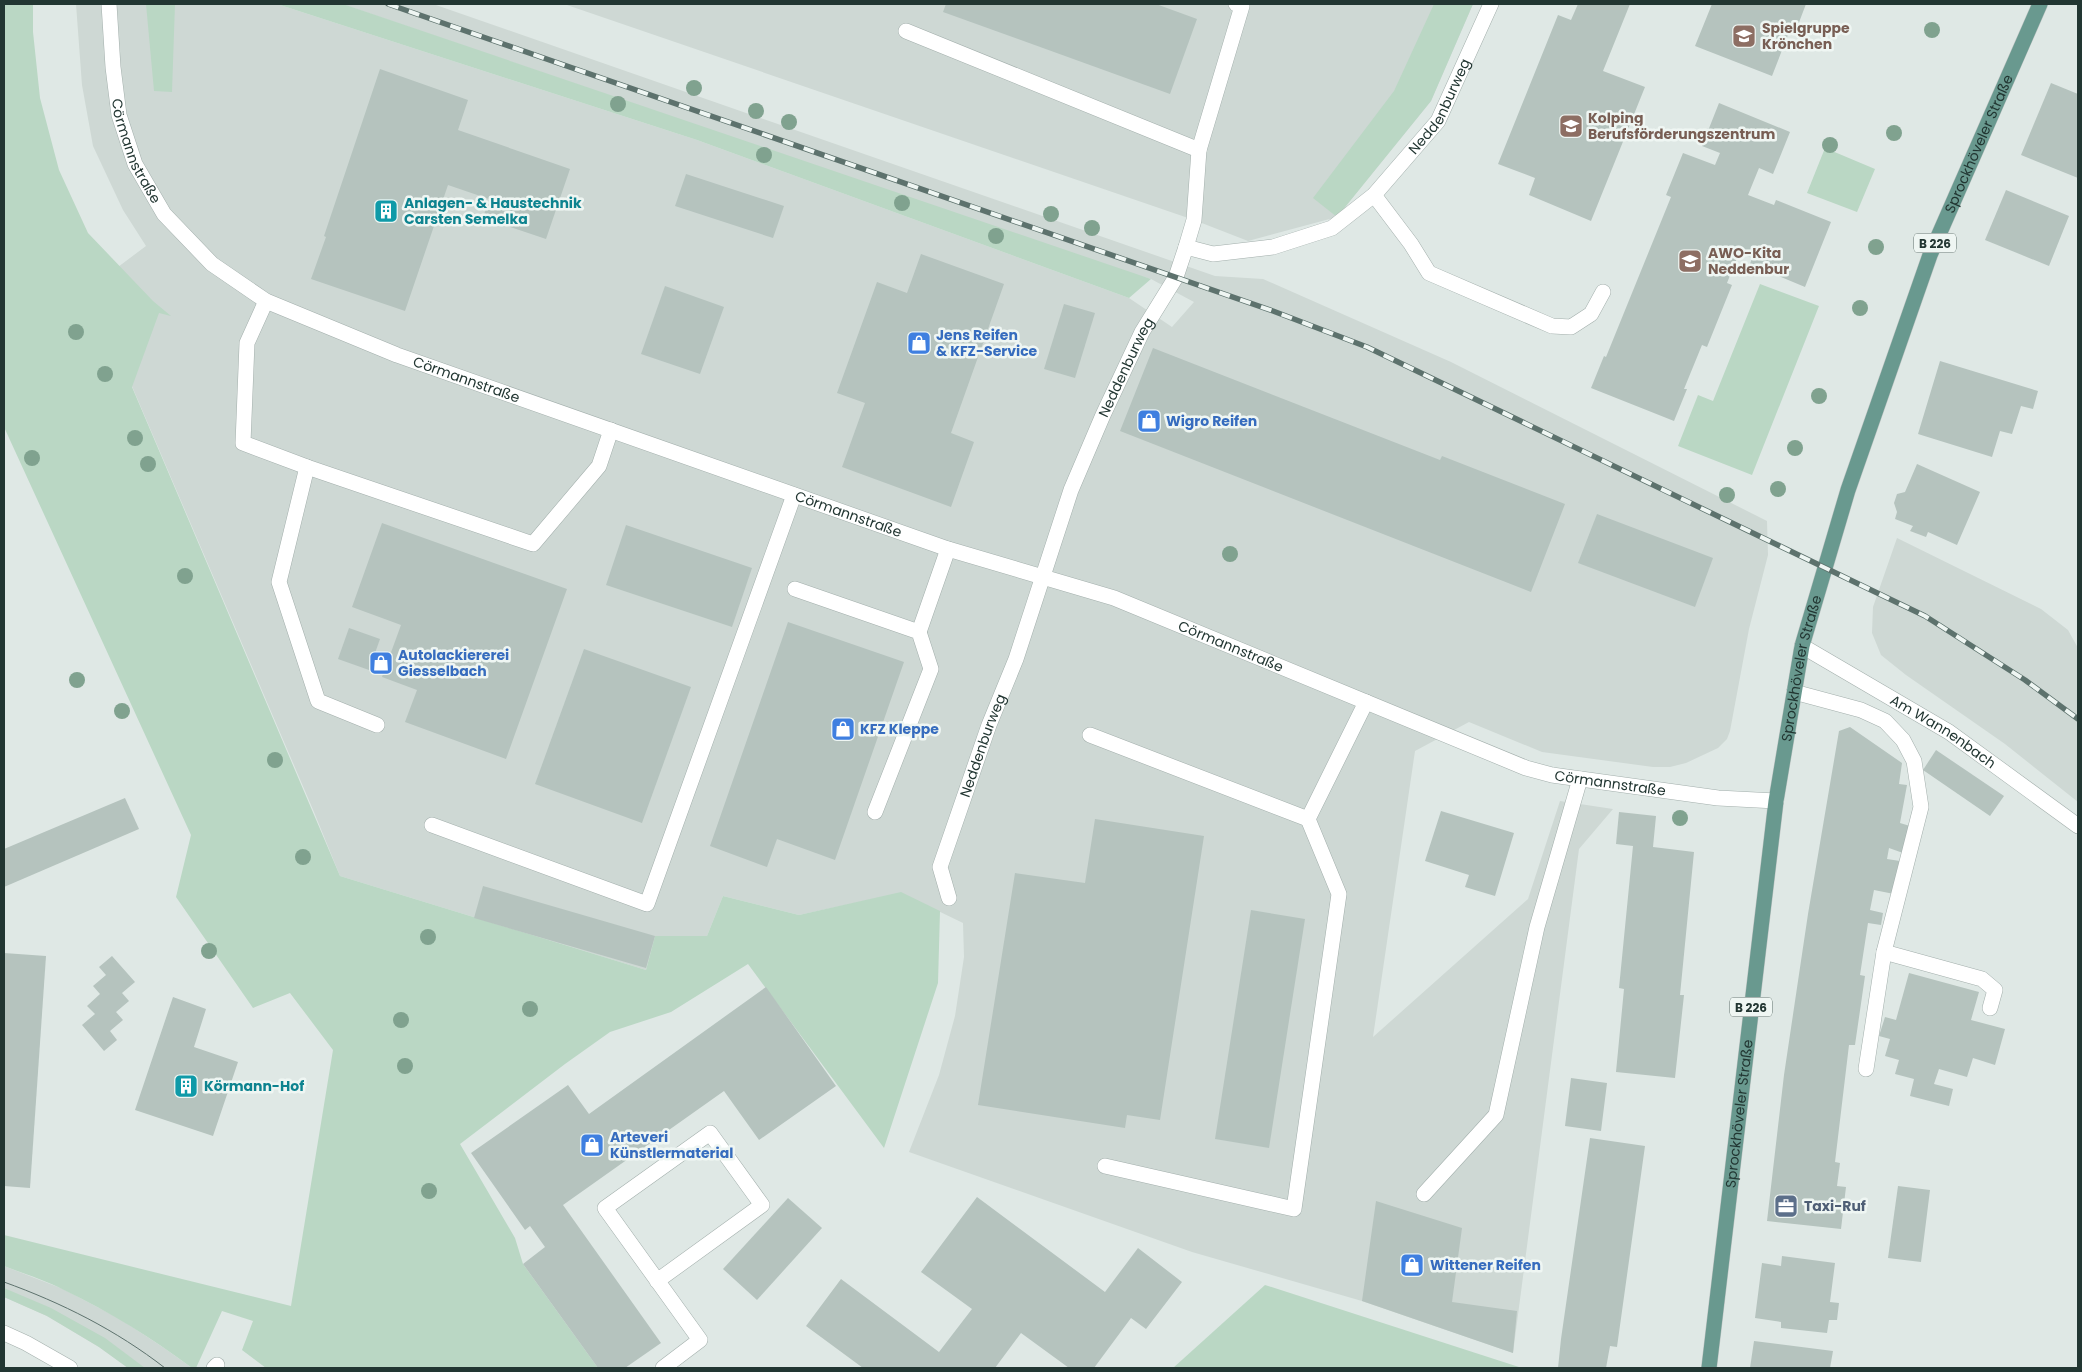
<svg xmlns="http://www.w3.org/2000/svg" width="2082" height="1372" viewBox="0 0 2082 1372" font-family="Poppins,sans-serif">
<style>
.built{fill:#ced8d4}
.green{fill:#bad7c4}
.building{fill:#b5c3be}
.lines{fill:none;stroke-linecap:round;stroke-linejoin:round}
.lane-casing{stroke:#a3afac;stroke-width:16}
.street-casing{stroke:#a3afac;stroke-width:16}
.primary-casing{stroke:#bdc3c2;stroke-width:16}
.lane{stroke:#fff;stroke-width:15}
.street{stroke:#fff;stroke-width:15}
.primary{stroke:#69998f;stroke-width:15}
.tram{stroke:#5d726d;stroke-width:1}
.rail-casing{stroke:#5d726d;stroke-width:5.5}
.rail{stroke:#eff6f3;stroke-width:4;stroke-dasharray:11;stroke-linecap:butt}
.tree{fill:#80a28f}
.labels{text-anchor:middle;dominant-baseline:central;stroke-width:5;stroke-linejoin:round;paint-order:stroke}
.shield{fill:#eff6f3;stroke:#60706c;stroke-width:1}
.shield-label{font-size:12px;font-weight:bold;fill:#223632}
.education-label{font-size:14px;font-weight:bold;fill:#785e54;stroke:#eff6f3;text-anchor:start}
.street-label{font-size:14px;fill:#223632;stroke:#eff6f3}
.culture-label{font-size:14px;font-weight:bold;fill:#0d838f;stroke:#eff6f3;text-anchor:start}
.shop-label{font-size:14px;font-weight:bold;fill:#366cbe;stroke:#eff6f3;text-anchor:start}
.service-label{font-size:14px;font-weight:bold;fill:#4e5e75;stroke:#eff6f3;text-anchor:start}
</style>
<rect width="100%" height="100%" fill="#dfe8e5"/>
<g class="built">
<path d="M76 4H277L697 140 1129 298 1172 327 1194 302 1151 279 1123 271 342 4H433L1215 276 1263 279 1451 362 1767 521 1768 555 1749 629 1730 731 1727 739 1718 748 1686 763 1670 767H1653L1542 752 1469 722 1415 751 1373 1037 1528 899 1560 801 1613 809 1579 849 1513 1353 1362 1301 1192 1252 909 1152 939 1075 955 1016 964 957 963 923 901 893 799 915 723 896 707 936H655L646 970 340 876 314 812 90 288 146 246 123 210 93 146 82 85Z"/>
<path d="M564 4H1473L1431 101 1337 217 1248 241 1194 220Z"/>
<path d="M1897 538 2041 609 2068 630 2078 648V802L2005 744 1906 675 1881 655 1872 633 1873 607Z"/>
<path d="M4 1266 63 1289 120 1319 164 1348 192 1368H128L99 1347 47 1316 4 1297Z"/>
</g>
<g class="green">
<path d="M4 4H33V32L40 98 59 170 88 233 153 301 171 316 159 313 132 387 340 876 646 970 655 936H707L723 896 799 915 901 892 940 911 938 983 884 1148 748 964 671 1012 610 1032 565 1064 460 1144 515 1238 523 1264 598 1368H266L242 1350 253 1321 222 1311 196 1368H192C152 1338 110 1312 64 1290 45 1280 24 1274 4 1266V1235L291 1306 333 1050 290 993 253 1008 176 897 191 835 4 427Z"/>
<path d="M146 4H175L172 92 154 91Z"/>
<path d="M277 4H343L1151 279 1129 298 697 140Z"/>
<path d="M1434 4H1473L1431 101 1337 217 1313 198 1394 91Z"/>
<path d="M1825 148 1875 169 1857 212 1807 193Z"/>
<path d="M1760 284 1819 306 1752 475 1678 446 1698 395 1713 401Z"/>
<path d="M1265 1285 1522 1368H1173Z"/>
<path d="M4 1288 51 1308 105 1338 145 1368H128L99 1347 47 1316 4 1297Z"/>
</g>
<g class="building">
<path d="M946 4H1156L1197 19 1170 94 943 12Z"/>
<path d="M1578 4H1630L1603 71 1645 87 1591 221 1529 195 1535 178 1498 164 1558 15 1571 20Z"/>
<path d="M1712 4H1806L1798 25 1793 22 1772 76 1695 46Z"/>
<path d="M380 69 468 100 458 130 570 169 546 239 483 218 489 199 448 185 405 311 311 279 326 237 324 236Z"/>
<path d="M2051 83 2078 94V178L2021 155Z"/>
<path d="M1719 103 1790 132 1773 174 1759 168 1748 195 1774 205 1776 200 1831 222 1805 287 1750 264 1752 258 1739 253 1727 283 1732 285 1707 347 1702 345 1684 389H1687L1674 421 1591 388 1604 356 1606 357 1671 197 1666 195 1683 153 1715 165 1720 153 1702 146Z"/>
<path d="M686 174 784 206 773 238 675 206Z"/>
<path d="M2006 190 2069 216 2049 266 1985 240Z"/>
<path d="M921 254 1004 284 951 433 974 442 951 507 842 467 865 403 837 393 877 282 907 293Z"/>
<path d="M665 286 724 307 700 374 641 354Z"/>
<path d="M1064 304 1095 313 1075 378 1044 369Z"/>
<path d="M1153 348 1440 460 1442 456 1565 504 1531 592 1120 431Z"/>
<path d="M1940 361 2038 391 2033 409 2021 406 2012 434 2000 431 1992 457 1918 434Z"/>
<path d="M1917 464 1980 492 1957 545 1928 532 1926 537 1910 531 1913 526 1895 519 1897 512 1894 503 1897 494 1905 492Z"/>
<path d="M1597 514 1713 558 1695 607 1578 563Z"/>
<path d="M382 523 567 589 506 759 405 722 417 690 382 677 401 625 352 607Z"/>
<path d="M626 525 752 568 732 627 606 585Z"/>
<path d="M788 622 904 662 835 860 777 839 767 867 710 846Z"/>
<path d="M349 628 380 639 369 670 338 659Z"/>
<path d="M584 649 691 687 642 823 535 784Z"/>
<path d="M1850 727 1902 763 1899 784 1907 785 1900 823 1910 826 1903 853 1889 848 1887 859 1900 861 1894 894 1874 890 1870 910 1883 913 1881 925 1868 923 1860 975 1865 976 1855 1045H1849L1835 1162 1840 1163 1837 1186 1846 1187 1841 1229 1767 1221 1784 1075 1808 914 1839 731Z"/>
<path d="M1936 750 2004 796 1990 816 1923 770Z"/>
<path d="M125 798 139 829 4 887V849Z"/>
<path d="M1441 811 1514 833 1495 896 1465 887 1469 875 1425 861Z"/>
<path d="M1619 812 1656 816 1653 847 1694 852 1680 995H1684L1675 1078 1616 1072 1624 989 1619 988 1633 846 1616 844Z"/>
<path d="M1095 819 1204 836 1160 1120 1127 1115 1125 1128 978 1105 1015 873 1085 883Z"/>
<path d="M483 886 655 936 646 968 474 918Z"/>
<path d="M1251 910 1305 919 1269 1148 1215 1139Z"/>
<path d="M4 953 46 956 30 1188 4 1186Z"/>
<path d="M112 956 135 982 122 993 129 1001 116 1012 123 1020 110 1031 117 1040 104 1051 82 1025 95 1014 87 1006 100 994 93 986 106 975 99 967Z"/>
<path d="M1909 973 1979 992 1971 1020 2005 1029 1995 1065 1973 1058 1967 1077 1939 1069 1934 1084 1953 1089 1949 1106 1910 1096 1914 1079 1895 1074 1899 1060 1885 1056 1890 1039 1879 1036 1885 1017 1896 1020Z"/>
<path d="M766 987 836 1086 759 1140 724 1091 563 1205 661 1343 625 1368H598L523 1264 545 1247 530 1226 525 1230 471 1153 568 1085 589 1114Z"/>
<path d="M173 997 206 1009 194 1047 238 1062 213 1136 135 1110Z"/>
<path d="M1571 1078 1607 1083 1601 1131 1565 1126Z"/>
<path d="M1590 1138 1645 1146 1617 1347 1610 1346 1606 1368H1558L1561 1339Z"/>
<path d="M1898 1186 1930 1190 1921 1262 1888 1258Z"/>
<path d="M977 1197 1105 1292 1138 1248 1182 1282 1146 1329 1131 1318 1094 1368H1069L1021 1333 995 1368H863L806 1326 841 1279 939 1352 972 1309 921 1272Z"/>
<path d="M788 1198 822 1228 757 1300 723 1269Z"/>
<path d="M1376 1201 1462 1228 1452 1302 1517 1311 1513 1353 1362 1301Z"/>
<path d="M1782 1256 1835 1263 1830 1302 1839 1303 1837 1320H1829L1827 1333 1781 1328V1322L1755 1318 1762 1263 1781 1266Z"/>
<path d="M1754 1341 1833 1351 1830 1368H1750Z"/>
</g>
<g class="lines">
<g class="lane-casing">
<g id="lane">
<path d="M906 31 1199 150 1242 6 1236 4"/>
<path d="M1374 195 1411 244 1429 273 1552 326 1571 327 1591 314 1603 292"/>
<path d="M1186 247 1194 220 1199 150"/>
<path d="M266 301 247 343 243 443 307 467 279 582 318 701 377 725"/>
<path d="M307 467 533 544 599 466 611 430"/>
<path d="M795 589 919 632 931 669 875 812"/>
<path d="M919 632 948 549"/>
<path d="M1794 692 1861 710 1885 721 1903 740 1914 761 1921 807 1884 952 1866 1069"/>
<path d="M1090 735 1308 819"/>
<path d="M432 825 647 904 794 495"/>
<path d="M1884 952 1982 979 1995 990 1990 1008"/>
<path d="M1105 1166 1294 1209 1339 894 1308 819 1366 702"/>
<path d="M1424 1194 1496 1115 1537 927 1580 779"/>
<path d="M657 1281 762 1205 710 1133 605 1208 700 1340 663 1368"/>
<path d="M214 1368 217 1365"/>
</g>
</g>
<g class="street-casing">
<g id="street">
<path id="s1" d="M109 4 113 67 119 115 135 164 164 214 212 264 266 301 397 355 948 549 1114 598 1526 768 1552 775 1718 798 1776 801"/>
<path id="s2" d="M1802 646 1949 732 2078 826"/>
<path id="s3" d="M949 898 940 867 989 725 1016 659 1071 490 1103 415 1142 332 1176 277 1186 247 1213 254 1273 247 1332 228 1374 195 1438 121 1491 4"/>
<path d="M4 1333 26 1343 70 1368"/>
</g>
</g>
<g class="primary-casing">
<g id="primary">
<path id="s4" d="M1709 1368 1776 801 1802 646 1848 490 1930 255 2040 4"/>
</g>
</g>
<use href="#lane" class="lane"/>
<use href="#street" class="street"/>
<use href="#primary" class="primary"/>
<path class="tram" d="M4 1282C62 1303 116 1330 165 1368"/>
<g class="rail-casing">
<path id="rail" d="M388 4 1273 311 1367 347 1925 616 2025 680 2078 719"/>
</g>
<use href="#rail" class="rail"/>
</g>
<g class="tree">
<circle cx="1932" cy="30" r="8"/>
<circle cx="694" cy="88" r="8"/>
<circle cx="618" cy="104" r="8"/>
<circle cx="756" cy="111" r="8"/>
<circle cx="789" cy="122" r="8"/>
<circle cx="1894" cy="133" r="8"/>
<circle cx="1830" cy="145" r="8"/>
<circle cx="764" cy="155" r="8"/>
<circle cx="902" cy="203" r="8"/>
<circle cx="1051" cy="214" r="8"/>
<circle cx="1092" cy="228" r="8"/>
<circle cx="996" cy="236" r="8"/>
<circle cx="1876" cy="247" r="8"/>
<circle cx="1860" cy="308" r="8"/>
<circle cx="76" cy="332" r="8"/>
<circle cx="105" cy="374" r="8"/>
<circle cx="1819" cy="396" r="8"/>
<circle cx="135" cy="438" r="8"/>
<circle cx="1795" cy="448" r="8"/>
<circle cx="32" cy="458" r="8"/>
<circle cx="148" cy="464" r="8"/>
<circle cx="1778" cy="489" r="8"/>
<circle cx="1727" cy="495" r="8"/>
<circle cx="1230" cy="554" r="8"/>
<circle cx="185" cy="576" r="8"/>
<circle cx="77" cy="680" r="8"/>
<circle cx="122" cy="711" r="8"/>
<circle cx="275" cy="760" r="8"/>
<circle cx="1680" cy="818" r="8"/>
<circle cx="303" cy="857" r="8"/>
<circle cx="428" cy="937" r="8"/>
<circle cx="209" cy="951" r="8"/>
<circle cx="530" cy="1009" r="8"/>
<circle cx="401" cy="1020" r="8"/>
<circle cx="405" cy="1066" r="8"/>
<circle cx="429" cy="1191" r="8"/>
</g>
<defs>
<g id="school-square" transform="scale(1.25)"><rect x="-9" y="-9" width="18" height="18" rx="4" fill="#8d6e63" stroke="#eff6f3"/><path d="M0-5L7-2L0 1L-7-2ZM-4 1L0 2.5L4 1V4Q0 6-4 4Z" fill="#fff"/></g>
<g id="building-square" transform="scale(1.25)"><rect x="-9" y="-9" width="18" height="18" rx="4" fill="#0f9aa8" stroke="#eff6f3"/><path d="M-4-6H4V6H1V3H-1V6H-4ZM-2.5-4.3h1.7v1.8h-1.7ZM.8-4.3h1.7v1.8H.8ZM-2.5-1h1.7V.8h-1.7ZM.8-1h1.7V.8H.8Z" fill="#fff"/></g>
<g id="shop-square" transform="scale(1.25)"><rect x="-9" y="-9" width="18" height="18" rx="4" fill="#3f7fe0" stroke="#eff6f3"/><path d="M-5-2.5h2.3a2.7 3.5 0 0 1 5.4 0H5L5.5 6h-11ZM-1.5-2.5h3a1.5 2.3 0 0 0-3 0Z" fill="#fff"/></g>
<g id="office-square" transform="scale(1.25)"><rect x="-9" y="-9" width="18" height="18" rx="4" fill="#5c6f8a" stroke="#eff6f3"/><path d="M-6-3h4V-5.5h4V-3h4V5H-6ZM-1-4.5V-3h2v-1.5ZM-6 0V1H6V0Z" fill="#fff"/></g>
</defs>
<g fill-rule="evenodd">
<use href="#school-square" x="1744" y="36"/>
<use href="#school-square" x="1571" y="126"/>
<use href="#building-square" x="386" y="211"/>
<use href="#school-square" x="1690" y="261"/>
<use href="#shop-square" x="919" y="343"/>
<use href="#shop-square" x="1149" y="421"/>
<use href="#shop-square" x="381" y="663"/>
<use href="#shop-square" x="843" y="729"/>
<use href="#building-square" x="186" y="1086"/>
<use href="#shop-square" x="592" y="1145"/>
<use href="#office-square" x="1786" y="1206"/>
<use href="#shop-square" x="1412" y="1265"/>
</g>
<g class="labels">
<g class="shield">
<rect x="1914" y="233.5" width="42" height="19" rx="4"/>
<rect x="1730" y="997.5" width="42" height="19" rx="4"/>
</g>
<g class="shield-label">
<text x="1935" y="243">B 226</text>
<text x="1751" y="1007">B 226</text>
</g>
<g class="education-label">
<text x="1762" y="28">Spielgruppe<tspan x="1762" dy="16">Krönchen</tspan></text>
<text x="1588" y="118">Kolping<tspan x="1588" dy="16">Berufsförderungszentrum</tspan></text>
<text x="1708" y="253">AWO-Kita<tspan x="1708" dy="16">Neddenbur</tspan></text>
</g>
<g class="street-label">
<text stroke="none"><textPath href="#s3" startOffset="1016">Neddenburweg</textPath></text>
<text stroke="none"><textPath href="#s4" startOffset="1261">Sprockhöveler Straße</textPath></text>
<text stroke="none"><textPath href="#s1" startOffset="151">Cörmannstraße</textPath></text>
<text stroke="none"><textPath href="#s3" startOffset="566">Neddenburweg</textPath></text>
<text stroke="none"><textPath href="#s1" startOffset="571">Cörmannstraße</textPath></text>
<text stroke="none"><textPath href="#s1" startOffset="976">Cörmannstraße</textPath></text>
<text stroke="none"><textPath href="#s1" startOffset="1381">Cörmannstraße</textPath></text>
<text stroke="none"><textPath href="#s4" startOffset="706">Sprockhöveler Straße</textPath></text>
<text stroke="none"><textPath href="#s2" startOffset="165">Am Wannenbach</textPath></text>
<text stroke="none"><textPath href="#s3" startOffset="161">Neddenburweg</textPath></text>
<text stroke="none"><textPath href="#s1" startOffset="1786">Cörmannstraße</textPath></text>
<text stroke="none"><textPath href="#s4" startOffset="256">Sprockhöveler Straße</textPath></text>
</g>
<g class="culture-label">
<text x="404" y="203">Anlagen- &amp; Haustechnik<tspan x="404" dy="16">Carsten Semelka</tspan></text>
<text x="204" y="1086">Körmann-Hof</text>
</g>
<g class="shop-label">
<text x="936" y="335">Jens Reifen<tspan x="936" dy="16">&amp; KFZ-Service</tspan></text>
<text x="1166" y="421">Wigro Reifen</text>
<text x="398" y="655">Autolackiererei<tspan x="398" dy="16">Giesselbach</tspan></text>
<text x="860" y="729">KFZ Kleppe</text>
<text x="610" y="1137">Arteveri<tspan x="610" dy="16">Künstlermaterial</tspan></text>
<text x="1430" y="1265">Wittener Reifen</text>
</g>
<g class="service-label">
<text x="1804" y="1206">Taxi-Ruf</text>
</g>
</g>
<rect width="2082" height="1372" fill="none" stroke="#223632" stroke-width="10"/>
</svg>
